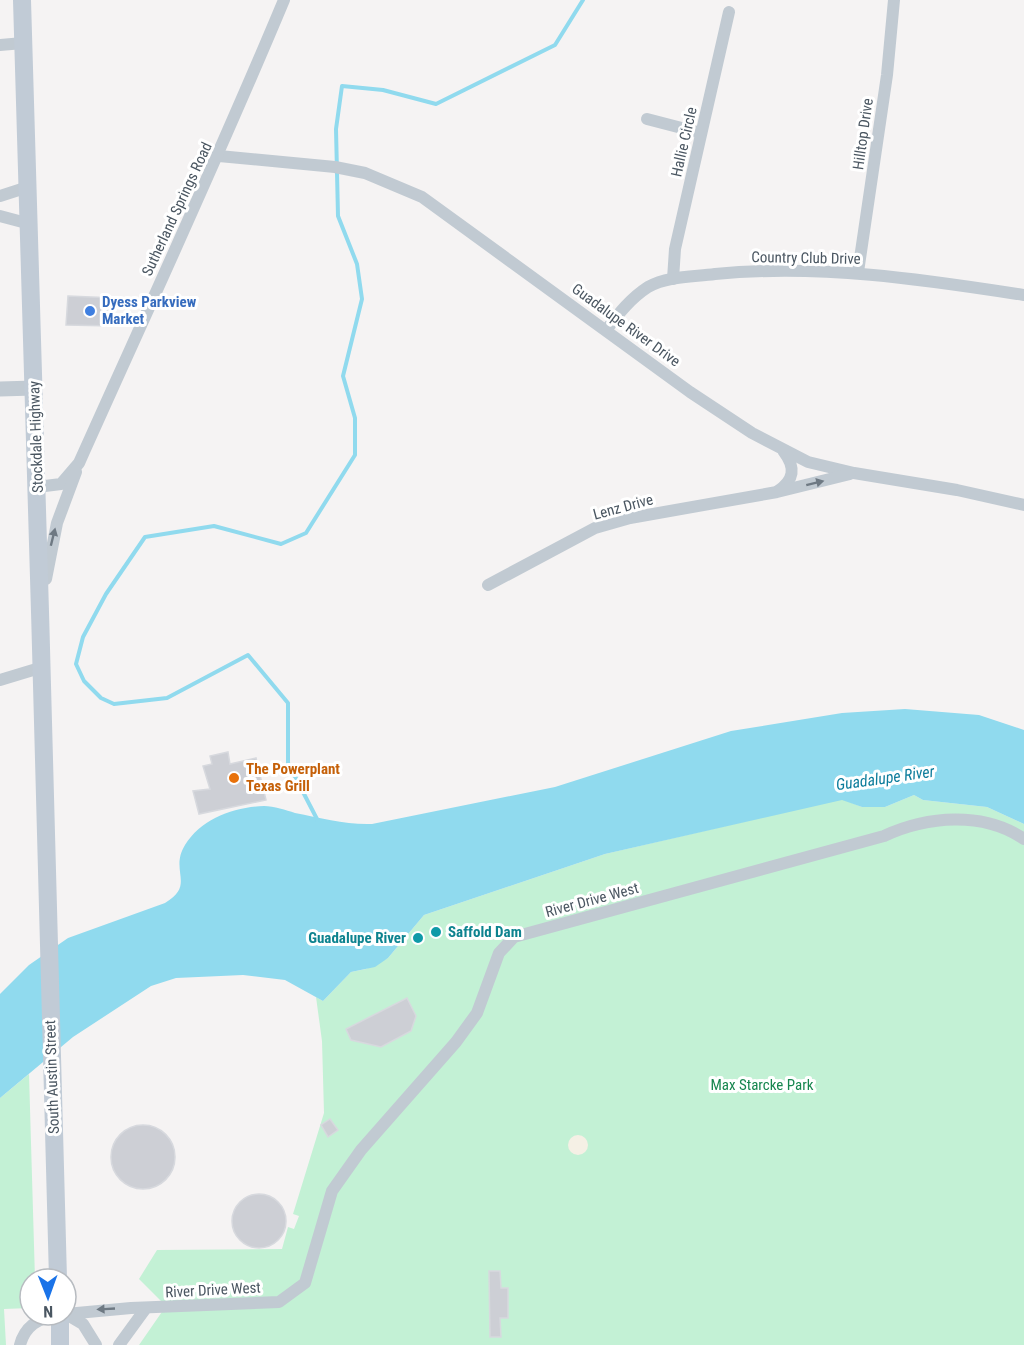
<svg xmlns="http://www.w3.org/2000/svg" width="1024" height="1345" viewBox="0 0 1024 1345" font-family="'Roboto Condensed',sans-serif">
<style>
.green{fill:#c3f1d5}
.sand{fill:#f5f0e5}
.water{fill:#90daee}
.lines{fill:none;stroke-linecap:round;stroke-linejoin:round}
.stream{stroke:#90daee;stroke-width:4}
.building{fill:#cdcfd5;stroke:#d7d9de;stroke-width:1.5}
.minor{stroke:#c1cad2;stroke-width:12}
.tertiary{stroke:#c1cad2;stroke-width:15}
.secondary{stroke:#c1cbd6;stroke-width:18}
.oneway{fill:#6e7983}
.shop-dot{fill:#3f7fe0;stroke:#fff;stroke-width:2}
.food-dot{fill:#e8710a;stroke:#fff;stroke-width:2}
.culture-dot{fill:#0f9aa8;stroke:#fff;stroke-width:2}
.labels{text-anchor:middle;dominant-baseline:central;stroke-width:6;stroke-linejoin:round;paint-order:stroke}
.street-label{font-size:15px;fill:#4a5661;stroke:#fff}
.shop-label{font-size:15px;font-weight:bold;fill:#366cbe;stroke:#fff;text-anchor:start}
.food-label{font-size:15px;font-weight:bold;fill:#c56008;stroke:#fff;text-anchor:start}
.culture-label{font-size:15px;font-weight:bold;fill:#0d838f;stroke:#fff;text-anchor:start}
.park-label{font-size:15px;fill:#17864f;stroke:#fff}
.water-label{font-size:16px;font-style:italic;fill:#0c7c9b;stroke:#fff}
</style>
<rect width="100%" height="100%" fill="#f5f3f3"/>
<g class="green">
<path d="M914 795 923 800 987 807 1024 824V1345H139L166 1306 139 1279 157 1250 282 1249 288 1227 294 1229 299 1216 293 1214 324 1113 322 1041 316 997 323 1001 351 972 366 969 388 958 424 915 605 854 842 799 862 807H885Z"/>
<path d="M29 1074 35 1279H30V1308L4 1309 6 1345H0V1098Z"/>
</g>
<circle class="sand" cx="578" cy="1145" r="10"/>
<path class="water" d="M905 709 979 715 1024 730V824L987 807 923 800 914 795 885 807H862L842 800 605 854 424 915 388 958 375 967 351 972 323 1001 285 980 243 975 176 978 151 986 73 1037 0 1098V994L29 965 68 938 165 903C196 885 169 871 185 845 201 819 234 807 264 806 274 806 286 810 295 813 321 818 346 825 372 824L555 787 731 731 842 713Z"/>
<g class="lines">
<path class="stream" d="M318 821 288 763V703L248 655 167 698 114 704 101 698 84 681 76 664 83 637 106 594 145 537 214 526 281 544 306 533 355 455V418L343 376 362 299 357 264 338 216 336 129 342 86 383 90 436 104 555 45 583 0"/>
</g>
<g class="building">
<path d="M68 296 114 298 113 326 66 325Z"/>
<path d="M228 752 230 764 256 758 266 800 199 814 193 791 210 789 203 766 212 764 210 756Z"/>
<path d="M407 998 416 1016 411 1031 381 1047 351 1040 346 1029Z"/>
<path d="M330 1119 338 1130 328 1137 321 1125Z"/>
<circle cx="143" cy="1157" r="32"/>
<circle cx="259" cy="1221" r="27"/>
<path d="M489 1271H500L501 1288H508V1318H500L501 1337H490Z"/>
</g>
<g class="lines">
<g class="minor">
<path d="M0 45 23 43"/>
<path d="M647 119 701 133"/>
<path d="M219 156 335 167 365 173 422 197 690 392 752 433 808 462 854 473 957 490 1024 505"/>
<path d="M0 196 28 187"/>
<path d="M0 216 30 224"/>
<path d="M858 272 887 75 894 0"/>
<path d="M673 279 675 249 729 12"/>
<path d="M607 329C619 313 631 298 648 287 668 276 693 277 715 274 820 264 921 279 1024 295"/>
<path d="M37 487 61 484 79 463C148 309 219 156 284 0"/>
<path d="M778 491C794 480 796 468 784 452"/>
<path d="M46 579 57 523 76 472"/>
<path d="M488 585 595 528 630 518 777 492 850 474"/>
<path d="M0 680 43 667"/>
<path d="M66 1314 131 1308 279 1302 305 1283 332 1191 361 1150 456 1042 477 1013 499 953 514 937 884 836C927 816 983 811 1024 839"/>
<path d="M66 1314 83 1324 96 1345"/>
<path d="M20 1345C25 1326 38 1318 57 1315"/>
<path d="M119 1345 146 1308"/>
</g>
<path class="tertiary" d="M0 389 34 388"/>
<g class="secondary">
<path d="M22 0C37 426 45 853 58 1279"/>
<path d="M60 1315V1345"/>
</g>
</g>
<defs><path id="oneway-solid" d="M-6-.8H1V-3.2L6.5 0L1 3.2V.8H-6Z" transform="scale(1.5)"/></defs>
<g class="oneway">
<use href="#oneway-solid" transform="translate(815 483) rotate(-14)"/>
<use href="#oneway-solid" transform="translate(53 537) rotate(-76)"/>
<use href="#oneway-solid" transform="translate(106 1309) rotate(177)"/>
</g>
<circle class="shop-dot" cx="90" cy="311" r="6"/>
<circle class="food-dot" cx="234" cy="778" r="6"/>
<g class="culture-dot">
<circle cx="436" cy="932" r="6"/>
<circle cx="418" cy="938" r="6"/>
</g>
<g class="labels">
<g class="street-label">
<text transform="translate(863 134) rotate(-82)">Hilltop Drive</text>
<text transform="translate(684 142) rotate(-77)">Hallie Circle</text>
<text transform="translate(177 209) rotate(-65)">Sutherland Springs Road</text>
<text transform="translate(806 258) rotate(1)">Country Club Drive</text>
<text transform="translate(626 325) rotate(36)">Guadalupe River Drive</text>
<text transform="translate(36 437) rotate(-92)">Stockdale Highway</text>
<text transform="translate(623 507) rotate(-15)">Lenz Drive</text>
<text transform="translate(592 900) rotate(-15)">River Drive West</text>
<text transform="translate(52 1077) rotate(-92)">South Austin Street</text>
<text transform="translate(213 1290) rotate(-3)">River Drive West</text>
</g>
<g class="shop-label">
<text x="102" y="302">Dyess Parkview<tspan x="102" dy="17">Market</tspan></text>
</g>
<g class="food-label">
<text x="246" y="769">The Powerplant<tspan x="246" dy="17">Texas Grill</tspan></text>
</g>
<g class="culture-label">
<text x="448" y="932">Saffold Dam</text>
<text x="406" y="938" text-anchor="end">Guadalupe River</text>
</g>
<g class="park-label">
<text x="762" y="1085">Max Starcke Park</text>
</g>
<g class="water-label">
<text transform="translate(885 778) rotate(-8)">Guadalupe River</text>
</g>
</g>
<g transform="translate(48 1297) rotate(179)"><circle r="28" fill="#ffffff" stroke="#b7bbc0" stroke-width="1.5"/>
<path d="M0-4.5L10 22L0 15L-10 22Z" fill="#1a73e8"/>
<text y="-9" font-size="16" font-weight="bold" text-anchor="middle" fill="#4a5661">N</text>
</g>
</svg>
